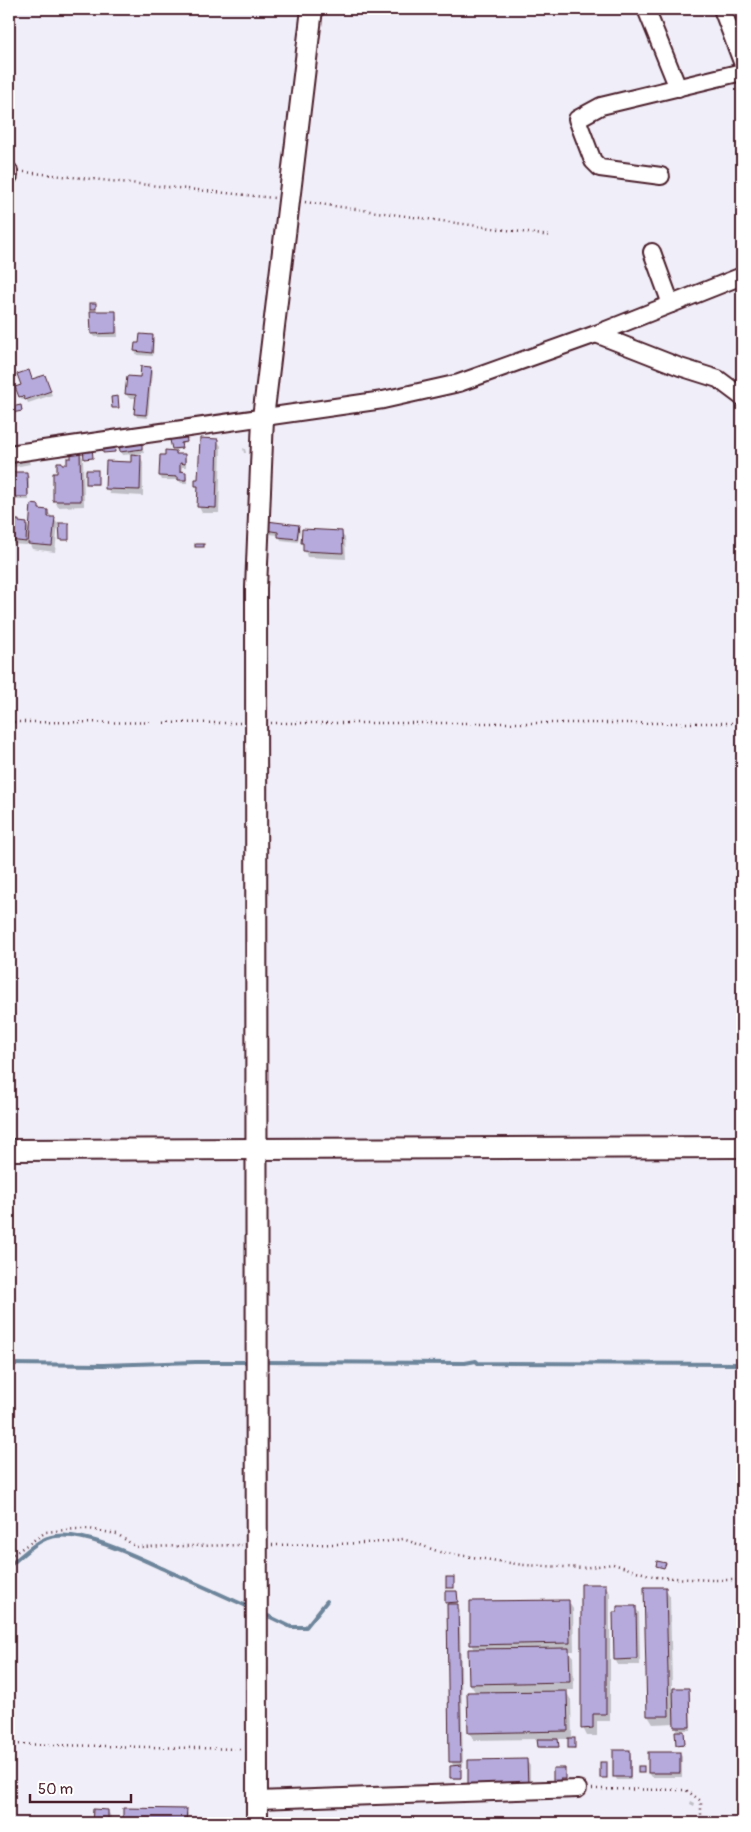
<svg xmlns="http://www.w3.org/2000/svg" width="751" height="1832" viewBox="0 0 751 1832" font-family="Pangolin,sans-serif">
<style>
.shadow{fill:#0003}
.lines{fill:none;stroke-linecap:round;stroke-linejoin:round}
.stream{stroke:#6d859b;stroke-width:4}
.building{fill:#b5aadb;stroke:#4a1f2b}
.minor-casing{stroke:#4a1f2b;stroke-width:20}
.tertiary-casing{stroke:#4a1f2b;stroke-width:24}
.path{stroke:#4a1f2b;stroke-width:2.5;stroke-dasharray:1 4;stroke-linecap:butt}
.minor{stroke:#fff;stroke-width:16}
.tertiary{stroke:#fff;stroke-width:20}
</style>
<rect width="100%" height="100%" fill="#f0eef8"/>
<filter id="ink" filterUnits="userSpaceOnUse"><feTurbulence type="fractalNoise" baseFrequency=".02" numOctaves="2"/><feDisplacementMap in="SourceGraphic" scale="10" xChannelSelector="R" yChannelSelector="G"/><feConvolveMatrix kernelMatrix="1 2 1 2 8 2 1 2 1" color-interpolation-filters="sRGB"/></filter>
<g filter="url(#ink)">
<g class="shadow">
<path d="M9 302 13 323 9 324Z"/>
<path d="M115 312 117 316 118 337H94L92 334Z"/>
<path d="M152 336 154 340 153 356 137 355 135 351 140 345Z"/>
<path d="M150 369 152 372 148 418 137 417 135 413 137 398H129L126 394Z"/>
<path d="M32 380H46L52 395 28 403 26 399 22 400 17 387Z"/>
<path d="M186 436 187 443 181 444 182 449 174 450 177 455H184L186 459V467H182L181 473H185L187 476V483H181L179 480H162L160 476 175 452 171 437Z"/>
<path d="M217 440 221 446 219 513H202L199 507V491L196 485Z"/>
<path d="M141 441 144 453 133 454V455L140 456 143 462V496L110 494 107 489 132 463V454L123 455 121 451Z"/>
<path d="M243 448 245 449 246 453H244Z"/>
<path d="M80 452 83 458 84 506 58 507 55 501 61 463 63 466 68 465Z"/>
<path d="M27 457 30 464 9 468V461Z"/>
<path d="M97 471 98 485H88L87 484Z"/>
<path d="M9 474H27L29 477V500H10Z"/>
<path d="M38 506 41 511H47L58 524 55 552 32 549 28 541 27 545 9 544V525L26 524 30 531Z"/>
<path d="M298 526 300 530 298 542 281 540 279 535 269 534 267 530Z"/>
<path d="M341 533 345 538 346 559 307 557 302 542Z"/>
<path d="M605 1585 610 1593V1721H597V1736H587L583 1728Z"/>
<path d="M665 1588 670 1596 672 1689H688L690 1693 691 1730H682L684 1733 685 1746 677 1744 678 1732 675 1723 653 1724 648 1716Z"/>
<path d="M457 1592 458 1603H456L460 1611 463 1767H461V1779H452L454 1767 451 1761 447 1602Z"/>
<path d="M244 1600H248L249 1605H245Z"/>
<path d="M568 1601 573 1609 574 1651H569L573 1657 574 1690H565L571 1700 572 1739 575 1741V1749L569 1748V1739H557L559 1748H540L539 1739 474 1740 469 1732 476 1693 470 1684 475 1650 472 1644Z"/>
<path d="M635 1607 639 1613 640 1665H618L615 1659Z"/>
<path d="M629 1751 631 1755V1780H617L615 1776Z"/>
<path d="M680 1753 682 1757V1777H652L649 1773Z"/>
<path d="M526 1760 530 1766V1792L473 1793Z"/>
<path d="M691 1801 695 1803 694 1806 690 1804Z"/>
<path d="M94 1810 108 1811 111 1817V1823H93Z"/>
<path d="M186 1811 188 1814V1823H126L124 1820Z"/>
</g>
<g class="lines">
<g class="stream">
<path d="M263 1362 465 1363 476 1361 478 1363 742 1364"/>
<path d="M9 1364 103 1365 196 1362H251"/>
<path d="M9 1566C23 1555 38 1538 56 1536 88 1532 139 1558 168 1571 196 1583 224 1596 251 1608"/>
<path d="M262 1613 291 1627H306L327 1601"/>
</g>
</g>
<g class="building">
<rect x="90" y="303" width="6" height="6"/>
<path d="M90 311H116V333L91 334Z"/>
<path d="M140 334 153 335 152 353 134 351 135 343H139Z"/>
<path d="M141 366 151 367 146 415 134 414 136 395 125 394 127 376 140 377Z"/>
<path d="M29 370 32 379 45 375 51 391 25 400 23 396 19 397 15 387 21 385 17 374Z"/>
<path d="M118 396 119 408H112L111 397Z"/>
<path d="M21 405 22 411 12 413 11 407Z"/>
<path d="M186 434 187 442 181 443 182 448 172 449 169 436Z"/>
<path d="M200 438 218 439 216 508 197 507 198 486H195V479H198Z"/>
<path d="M142 440V449L120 452 119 442Z"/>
<path d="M114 443 115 452 103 453 102 444Z"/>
<path d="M92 447 93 458 84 459 83 448Z"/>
<path d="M80 450 81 501H53V473H57V462H62V464H67V458H71V451Z"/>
<path d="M165 450 176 451V454H185V464L180 463V471L186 472V480H178V477L159 476 160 455H165Z"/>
<path d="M131 454 141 455 140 490 105 489 106 461 131 462Z"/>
<path d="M28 456 29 460 9 464V459Z"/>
<rect x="86" y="470" width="12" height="14"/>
<path d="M9 472H27L28 497H9Z"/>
<path d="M31 504 39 505V509L48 510V517H55L52 546 28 544Z"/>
<path d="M16 520H19V522L27 523 26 542 9 540V524H15Z"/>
<path d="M267 521 299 525 297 539 278 537V532L265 530Z"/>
<path d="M59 523H69V540H60Z"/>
<path d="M302 529 342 531 343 553 303 551V543H301Z"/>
<rect x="195" y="544" width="9" height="3"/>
<path d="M657 1561 666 1563 664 1568 656 1566Z"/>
<rect x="446" y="1577" width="8" height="11"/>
<path d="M581 1584H606V1714H593V1728L581 1729Z"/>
<path d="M644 1587H666L669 1716H647Z"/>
<path d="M445 1591H457L458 1602 445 1603Z"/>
<path d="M569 1600 570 1643 470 1645V1601Z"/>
<path d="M447 1604H458L461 1762H449Z"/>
<path d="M617 1606H636L637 1659 614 1660 613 1612H617Z"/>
<path d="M569 1648 570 1682 469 1684 468 1649Z"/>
<path d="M673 1688H689L690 1727H674Z"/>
<path d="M567 1691 568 1731 468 1733 467 1692Z"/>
<path d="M675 1731H684L685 1744 676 1745Z"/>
<rect x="568" y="1738" width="7" height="10"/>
<path d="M537 1739H558L559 1747H538Z"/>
<rect x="613" y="1750" width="17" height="27"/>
<rect x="648" y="1752" width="32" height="21"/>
<path d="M527 1759 528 1786 468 1787V1760Z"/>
<rect x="600" y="1762" width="7" height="16"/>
<path d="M461 1765V1778H450V1766Z"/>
<rect x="638" y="1766" width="6" height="7"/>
<path d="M553 1768H565V1779H560L561 1783H553Z"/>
<path d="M123 1808 187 1809 186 1821 123 1820Z"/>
<path d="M93 1809 108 1810V1823H92Z"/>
</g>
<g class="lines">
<g class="minor-casing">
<g id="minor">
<path d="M646 9 678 88"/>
<path d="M722 9 742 62"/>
<path d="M9 171V176"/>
<path d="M661 176 600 168 593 161 577 119 601 106 742 72"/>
<path d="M652 252 671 304"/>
<path d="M596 334 680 367 718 379 742 397"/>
<path d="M9 454 383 400 459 383 596 334 742 276"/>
<path d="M257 1800 578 1789"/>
</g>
</g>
<g class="tertiary-casing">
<g id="tertiary">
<path d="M9 1150 742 1147"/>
<path d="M257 1823 256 588 263 418 312 9"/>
</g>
</g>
<g class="path">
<path d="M24 172 274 198"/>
<path d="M305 202 550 236"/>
<path d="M9 722 241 723"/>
<path d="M271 723H742"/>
<path d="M272 1545 338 1544 384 1542 403 1539 440 1552 523 1565 582 1568 613 1564 656 1577 710 1580H742"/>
<path d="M9 1557 46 1532 75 1529H89L117 1534 136 1547 242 1545"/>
<path d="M9 1744 242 1749"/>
<path d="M592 1789 686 1790 701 1801V1823"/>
</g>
<use href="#minor" class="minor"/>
<use href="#tertiary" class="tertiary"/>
</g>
</g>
<rect width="751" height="1832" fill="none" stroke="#fff" stroke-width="30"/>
<rect x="15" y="15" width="721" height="1802" fill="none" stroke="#4a1f2b" stroke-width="2" filter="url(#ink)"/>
<path d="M30 1794v8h101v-8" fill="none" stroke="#4a1f2b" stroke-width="2.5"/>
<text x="38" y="1794" font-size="15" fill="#4a1f2b" stroke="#ffffff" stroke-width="4" paint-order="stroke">50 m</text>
</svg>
